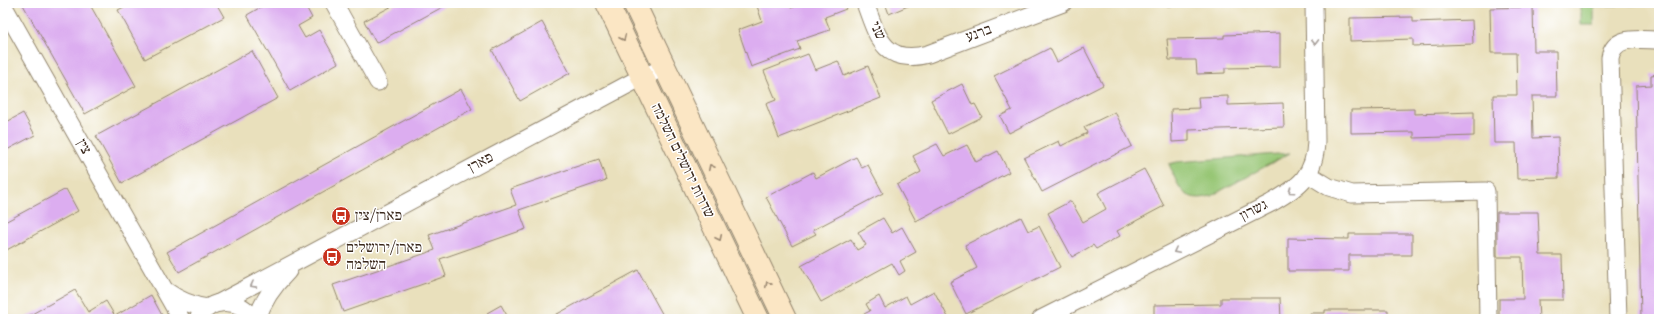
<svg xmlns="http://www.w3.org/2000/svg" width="1662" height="322" viewBox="0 0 1662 322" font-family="'Sorts Mill Goudy','Frank Ruhl Libre',serif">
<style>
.green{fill:#97c675;stroke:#69784a}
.building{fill:#dcadf0}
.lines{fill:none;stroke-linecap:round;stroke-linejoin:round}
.street-casing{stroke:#92856d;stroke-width:19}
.secondary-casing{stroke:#92856d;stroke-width:24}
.street{stroke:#fff;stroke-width:17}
.secondary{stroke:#fbe6c4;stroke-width:22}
.oneway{stroke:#9b8871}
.oneway2{stroke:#a79f9a}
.labels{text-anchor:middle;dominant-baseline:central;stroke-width:3;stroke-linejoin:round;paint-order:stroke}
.street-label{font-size:15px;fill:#3b2a1e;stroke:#fff}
.poi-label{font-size:15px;fill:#3b2a1e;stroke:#fff;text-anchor:start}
</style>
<rect width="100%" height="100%" fill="#fff"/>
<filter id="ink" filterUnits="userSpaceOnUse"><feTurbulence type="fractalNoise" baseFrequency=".025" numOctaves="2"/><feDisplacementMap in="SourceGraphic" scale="8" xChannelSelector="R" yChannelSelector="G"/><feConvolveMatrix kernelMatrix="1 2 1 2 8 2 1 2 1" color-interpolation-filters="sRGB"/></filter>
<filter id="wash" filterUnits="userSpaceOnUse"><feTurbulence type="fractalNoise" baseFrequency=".012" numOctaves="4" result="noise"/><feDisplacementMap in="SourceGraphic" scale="16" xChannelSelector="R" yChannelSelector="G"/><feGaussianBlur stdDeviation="0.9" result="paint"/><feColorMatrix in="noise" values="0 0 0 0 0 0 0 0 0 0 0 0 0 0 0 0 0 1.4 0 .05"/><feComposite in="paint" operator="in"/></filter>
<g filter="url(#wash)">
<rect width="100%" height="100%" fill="#e9e0bc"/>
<g class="green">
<path d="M1581 3H1659V4L1594 6V25H1581Z"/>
<path d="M1290 153 1211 196C1183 204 1178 186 1169 164L1177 162Z"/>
</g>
<g id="blocks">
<g class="building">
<path d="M22 3H89L136 86 85 114Z"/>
<path d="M132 3H216L224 17 145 59 118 10Z"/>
<path d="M268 3H304L312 18 298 26 305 38 319 30 338 63 290 91 247 15Z"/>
<path d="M398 3H450L376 43 364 21Z"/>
<path d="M756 3H789L791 8 805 3H843L846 9 825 17 830 30 797 41 800 49 751 67 738 30 762 21Z"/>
<path d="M885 3H915L889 14Z"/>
<path d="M1167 3H1211V4L1167 6Z"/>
<path d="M1533 7 1534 51H1556L1557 96H1532L1533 138 1558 137 1559 178 1517 179 1516 143H1494L1493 95H1517L1516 53H1491L1490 8Z"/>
<path d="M1413 17V22L1472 20 1473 44 1413 46V39L1350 41V18Z"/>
<path d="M542 22 570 73 520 101 492 50Z"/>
<path d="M1280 33V67L1225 68V73L1197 74 1196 60H1169L1167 39 1224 38V35Z"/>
<path d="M1050 48 1057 62 1084 48 1103 85 1009 133 1000 116 1012 110 994 76Z"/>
<path d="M252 51 278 98 122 183 96 136Z"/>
<path d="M808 54 815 70 838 61 844 76 868 66 881 98 779 138 766 104 776 100 764 71Z"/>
<path d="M1659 74V319H1641L1636 86 1651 85V75Z"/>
<path d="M962 84 972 105 975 104 982 117 948 134 931 100Z"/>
<path d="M461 89 472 109 179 272 167 252Z"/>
<path d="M1228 96V105L1283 103 1284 127 1189 130V141L1172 142 1171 109 1199 108 1198 97Z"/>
<path d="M1414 109V114L1474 112V136L1414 138V132L1351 133V110Z"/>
<path d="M1115 112 1132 146 1042 192 1024 158 1059 141 1061 146 1087 133 1084 127Z"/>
<path d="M23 113 35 135 3 152V124Z"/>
<path d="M937 144 944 156 967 145 976 162 998 151 1009 172 916 221 897 185 921 172 913 156Z"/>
<path d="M856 157 862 168 868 165 883 193 813 230 816 234 792 246 766 197 813 172 816 178Z"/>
<path d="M599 159 606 180 519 210 526 229 440 259 446 276 343 312 333 285 435 250 429 235 516 205 510 189Z"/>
<path d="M1144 169 1164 206 1117 231 1120 236 1096 249 1093 245 1072 257 1048 213 1071 201 1083 222 1106 209 1098 193Z"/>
<path d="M66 189 78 211 3 252V223Z"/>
<path d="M1497 212H1538L1540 255H1562L1563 300H1538L1539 319H1499V299H1523L1522 257H1497Z"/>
<path d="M1021 217 1028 231 1039 226 1060 267 966 314 950 282 977 268 965 245Z"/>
<path d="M883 218 892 233 902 227 916 252 900 261 905 271 899 275 892 263 821 302 801 266 851 239 857 250 866 245 858 232Z"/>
<path d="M1349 234H1412V255H1349V271H1288V238L1349 239Z"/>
<path d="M638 270 665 319H548Z"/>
<path d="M75 290 88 312 106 301 115 316 151 295 164 319H23Z"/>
<path d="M934 291 949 319H864L862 315 870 311 866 304 879 296 885 308 906 296 910 304Z"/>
<path d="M1221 298H1280L1281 319H1154V305L1221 304Z"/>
<path d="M501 305 509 319H491L487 313Z"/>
<path d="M1325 310H1388V319H1310V313H1325Z"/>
</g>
</g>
</g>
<g filter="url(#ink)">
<use href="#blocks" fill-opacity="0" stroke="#92856d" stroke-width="1"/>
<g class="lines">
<g class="street-casing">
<g id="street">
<path d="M334 3 378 82"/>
<path d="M865 3C877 36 884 66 928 54L1063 3"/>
<path d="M3 5 181 319"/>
<path d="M1308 174 1329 187 1352 194 1486 191 1488 319"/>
<path d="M166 291C180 301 192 306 208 308"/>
<path d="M219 303 642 77 664 68"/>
<path d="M198 319C209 297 241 297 253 319"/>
<path d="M257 319C263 300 274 285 288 271"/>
<path d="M1041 319 1271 203C1299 187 1315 176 1316 141L1314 3"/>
<path d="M1618 319 1610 58C1614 34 1641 40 1659 40"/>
</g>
</g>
<g class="secondary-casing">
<g id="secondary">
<path d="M607 3 758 319"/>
<path d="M634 3 785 319"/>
</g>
</g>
<use href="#street" class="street"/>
<use href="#secondary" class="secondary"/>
</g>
<defs><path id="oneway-chevron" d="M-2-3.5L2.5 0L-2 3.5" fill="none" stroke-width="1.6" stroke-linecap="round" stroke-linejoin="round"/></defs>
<g class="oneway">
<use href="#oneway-chevron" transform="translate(623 38) rotate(65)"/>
<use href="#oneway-chevron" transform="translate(711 167) rotate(-116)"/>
<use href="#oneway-chevron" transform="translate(719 238) rotate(65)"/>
<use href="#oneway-chevron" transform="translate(768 284) rotate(-116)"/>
</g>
<g class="oneway2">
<use href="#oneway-chevron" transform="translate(1315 42) rotate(89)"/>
<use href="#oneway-chevron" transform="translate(1291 191) rotate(145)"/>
<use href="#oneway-chevron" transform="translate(1176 251) rotate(153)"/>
<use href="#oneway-chevron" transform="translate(253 285) rotate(152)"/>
</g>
</g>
<defs>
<g id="bus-disc" transform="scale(1)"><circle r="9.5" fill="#c8321e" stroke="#fff"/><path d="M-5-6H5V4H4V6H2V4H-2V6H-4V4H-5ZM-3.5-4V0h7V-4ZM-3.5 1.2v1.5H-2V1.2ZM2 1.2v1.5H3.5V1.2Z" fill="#fff"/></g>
</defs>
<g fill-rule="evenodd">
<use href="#bus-disc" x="341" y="216"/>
<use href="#bus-disc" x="332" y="257"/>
</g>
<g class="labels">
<g class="street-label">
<text transform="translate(877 31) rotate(65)">שני</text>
<text transform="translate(979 34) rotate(-20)">ברנע</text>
<text transform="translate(83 147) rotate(61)">צין</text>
<text transform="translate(682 161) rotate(64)">שדרות ירושלים השלמה</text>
<text transform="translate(481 163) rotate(-28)">פארן</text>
<text transform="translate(1254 211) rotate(-27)">גשרון</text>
</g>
<g class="poi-label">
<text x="355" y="216">פארן/צין</text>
<text x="346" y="248">פארן/ירושלים<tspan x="346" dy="17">השלמה</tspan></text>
</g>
</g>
<rect width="1662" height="322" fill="none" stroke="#fff" stroke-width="16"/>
</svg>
